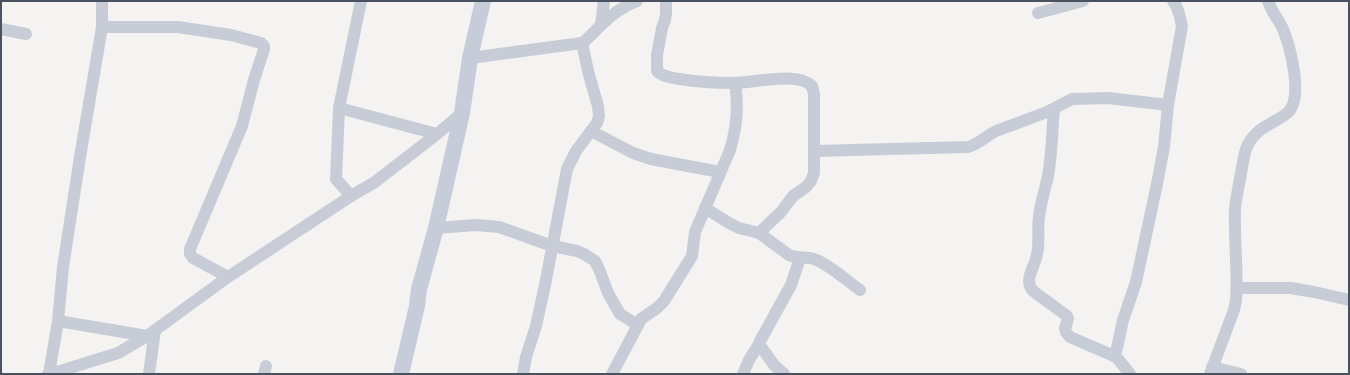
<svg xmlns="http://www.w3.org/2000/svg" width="1350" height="375" viewBox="0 0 1350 375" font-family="'Alegreya Sans',sans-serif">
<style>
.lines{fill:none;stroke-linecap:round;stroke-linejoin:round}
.street{stroke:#c7ccd6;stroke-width:12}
.secondary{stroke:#c6cdd9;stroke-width:16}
</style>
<rect width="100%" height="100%" fill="#f4f3f2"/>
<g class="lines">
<g class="street">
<path d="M361 1 339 108 336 179 351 196 375 182 437 134"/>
<path d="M666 1V14L665 20 662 28 657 55V71C663 77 672 78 680 79 697 82 716 83 734 83 754 83 797 71 812 86L814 94V173L811 181 806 187 793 196 781 212 759 233"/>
<path d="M1038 13 1083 1"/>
<path d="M601 25 604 1"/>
<path d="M102 27H178L231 35 261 43 264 46V49L254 80 242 126 190 249V254L193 258 228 277"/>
<path d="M1 29 26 34"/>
<path d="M470 58 582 43C589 38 594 32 600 26 611 15 623 6 637 1"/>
<path d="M339 108 437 134 462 113"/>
<path d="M1054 109C1052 131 1052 154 1048 176 1045 190 1040 204 1039 218 1037 230 1040 243 1037 254 1035 268 1023 279 1033 291L1067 316 1068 319 1065 328 1066 332 1070 337 1114 356 1118 359 1130 374"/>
<path d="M591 131 633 153 651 159 720 172"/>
<path d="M814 151 968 147C979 144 986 136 996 131L1047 112 1072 99 1108 98 1168 105"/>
<path d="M705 208 729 223 739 228 759 233 789 255C798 259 806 256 814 259 829 264 847 281 860 290"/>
<path d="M436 228 476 225 499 227 552 246 577 251 584 254 595 261 599 269 608 293 620 314 638 325 641 319 657 308 664 301 692 256 695 232 730 150C737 127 739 107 735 83"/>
<path d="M1237 288H1291L1314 292 1349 300"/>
<path d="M58 321 147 336"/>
<path d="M1114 356 1117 348 1123 320 1136 282 1157 184 1164 147 1168 105 1182 26C1180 18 1179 8 1173 1"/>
<path d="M1212 367 1241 374"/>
<path d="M48 374 57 372 118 353 147 336 228 277 351 196"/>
<path d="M49 374 58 321 63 267 80 157 102 27V1"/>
<path d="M149 374 155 330"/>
<path d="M264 374 266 366"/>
<path d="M523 374 526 357 536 326 546 280 567 169 576 151 597 123 599 116 598 106 589 75 582 43"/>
<path d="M612 374 638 325"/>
<path d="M743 374 749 360 759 344"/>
<path d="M784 374 774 365 759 344 760 341 791 285 800 258"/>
<path d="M1210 374 1234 310 1236 300C1238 270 1234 239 1235 209 1236 199 1238 189 1240 179 1242 169 1243 159 1246 149 1254 128 1270 126 1286 114 1305 101 1290 44 1282 27 1277 17 1272 13 1268 1"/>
</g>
<path class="secondary" d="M401 374 417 306 419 289 436 228 462 113 470 58 483 1"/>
</g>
<rect width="1350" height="375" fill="none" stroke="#4a525f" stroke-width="4"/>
</svg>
